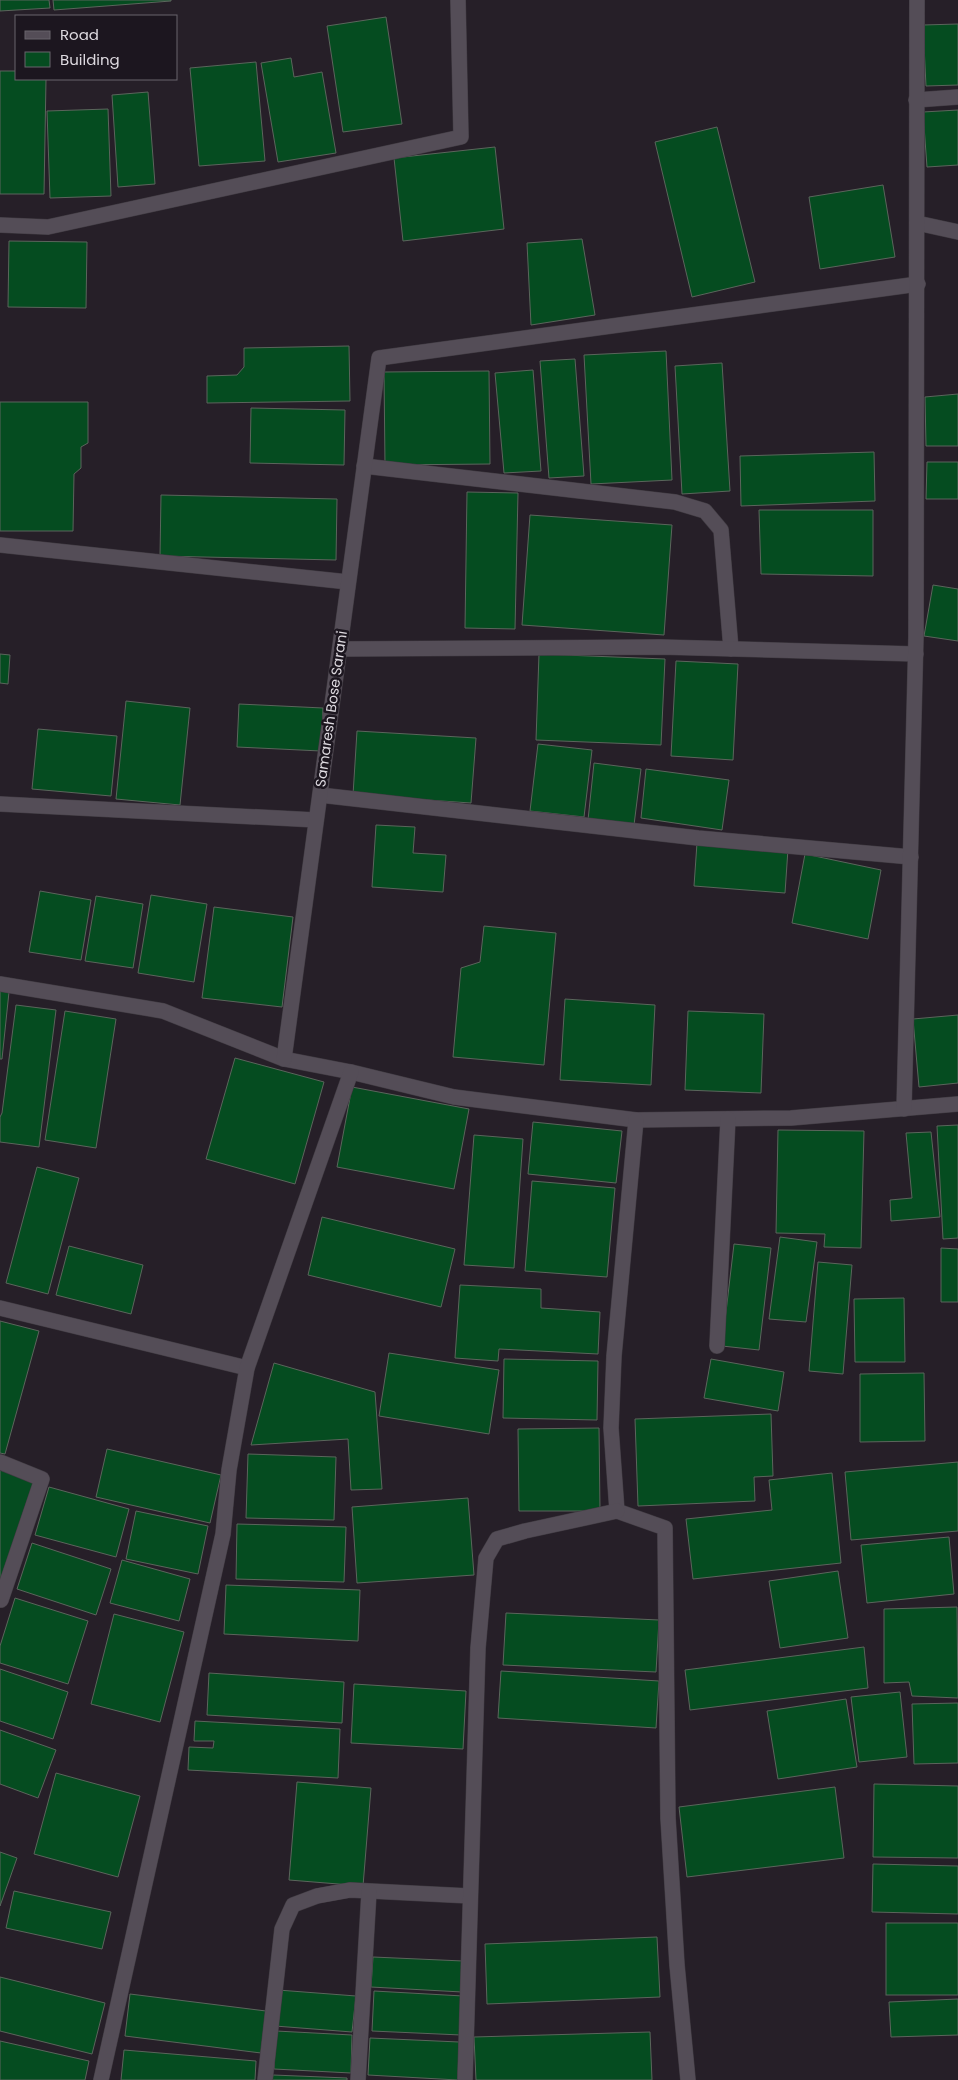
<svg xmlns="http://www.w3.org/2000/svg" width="958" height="2080" viewBox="0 0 958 2080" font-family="Poppins,sans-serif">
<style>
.building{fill:#054c20;stroke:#5b655c}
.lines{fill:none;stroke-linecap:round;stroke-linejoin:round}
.street-casing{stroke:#403b42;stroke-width:16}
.street{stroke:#544d57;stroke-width:15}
.labels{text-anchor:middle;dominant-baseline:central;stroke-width:5;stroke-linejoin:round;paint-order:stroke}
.street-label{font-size:14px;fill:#ddd9df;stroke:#1c161f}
</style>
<rect width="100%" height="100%" fill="#261f28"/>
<g class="building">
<path d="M0 0H49L50 8 0 11Z"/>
<path d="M53 0H171V1L54 10Z"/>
<path d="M386 17 402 124 343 132 327 26Z"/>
<path d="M958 24V85L926 86 923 25Z"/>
<path d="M291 58 294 77 322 72 336 153 278 162 261 63Z"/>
<path d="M256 62 265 161 199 166 190 68Z"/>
<path d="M0 71H16V79H46L44 194H0Z"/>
<path d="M148 92 155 184 118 187 112 95Z"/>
<path d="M108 109 111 196 50 198 47 111Z"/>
<path d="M958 110V165L927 167 923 112Z"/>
<path d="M717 127 755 282 692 297 655 142Z"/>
<path d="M495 147 504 229 403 241 394 158Z"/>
<path d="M883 185 895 257 820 269 809 197Z"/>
<path d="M582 239 595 315 531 325 527 243Z"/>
<path d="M9 241 87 242 86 308 8 307Z"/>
<path d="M349 346 350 401 207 403V376L237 375 244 367V348Z"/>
<path d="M666 351 672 480 591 484 584 355Z"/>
<path d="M575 359 584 476 549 478 540 361Z"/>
<path d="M722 363 730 491 682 494 675 366Z"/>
<path d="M533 370 541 471 504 473 495 373Z"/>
<path d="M489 371 490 464 385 465 384 372Z"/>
<path d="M958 394V446H926L925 397Z"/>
<path d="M0 402H88V443L81 447V468L74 474 73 531H0Z"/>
<path d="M251 408 345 410 344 465 250 463Z"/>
<path d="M874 452 875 501 741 506 740 456Z"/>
<path d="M927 462H958V499H926Z"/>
<path d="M467 492 518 493 515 629 465 628Z"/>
<path d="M161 495 337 499 336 560 160 556Z"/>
<path d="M759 510H873V576L761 574Z"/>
<path d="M530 515 672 525 664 635 522 625Z"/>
<path d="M933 585 958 589V641L924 636Z"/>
<path d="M0 654 10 655 8 684 0 683Z"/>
<path d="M539 654 665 659 661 745 536 740Z"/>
<path d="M676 661 738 664 733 760 671 756Z"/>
<path d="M126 701 190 708 180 805 116 799Z"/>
<path d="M239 704 323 708 321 751 237 747Z"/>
<path d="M38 729 117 736 111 796 32 789Z"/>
<path d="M357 731 476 738 471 803 353 795Z"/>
<path d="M538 744 592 750 584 817 530 811Z"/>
<path d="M594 763 641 769 634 825 588 820Z"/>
<path d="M646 769 729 780 722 830 641 818Z"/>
<path d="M376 825 415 827 413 853 446 855 443 892 372 887Z"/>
<path d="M697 843 788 849 785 893 694 886Z"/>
<path d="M805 854 881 870 868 939 792 923Z"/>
<path d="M40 891 91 900 81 960 29 952Z"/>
<path d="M151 895 207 904 194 982 138 973Z"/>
<path d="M96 896 143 904 133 968 85 961Z"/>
<path d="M214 907 293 917 282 1007 202 998Z"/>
<path d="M484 926 556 933 544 1065 453 1057 461 968 480 962Z"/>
<path d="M0 991 9 992 2 1059H0Z"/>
<path d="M565 999 655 1005 651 1085 560 1080Z"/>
<path d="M16 1005 56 1010 39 1147 0 1142V1117L2 1113Z"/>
<path d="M65 1011 116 1019 96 1148 45 1140Z"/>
<path d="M688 1011 764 1014 761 1093 685 1090Z"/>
<path d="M958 1015V1083L919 1087 913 1019Z"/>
<path d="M235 1058 324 1082 295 1184 206 1159Z"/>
<path d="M352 1087 469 1109 454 1189 337 1167Z"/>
<path d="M533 1122 622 1131 616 1183 528 1174Z"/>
<path d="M958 1125V1238L943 1239 937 1126Z"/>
<path d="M778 1130 864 1131 861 1248 824 1247 825 1234 776 1233Z"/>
<path d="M931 1132 940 1217 891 1221 890 1200 912 1198 906 1133Z"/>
<path d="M474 1135 523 1139 514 1268 464 1265Z"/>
<path d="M37 1167 79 1178 48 1294 6 1283Z"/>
<path d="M532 1181 615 1188 607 1277 525 1271Z"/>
<path d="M322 1217 455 1249 441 1307 308 1275Z"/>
<path d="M780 1237 817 1242 806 1322 769 1319Z"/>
<path d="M734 1244 771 1248 759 1350 722 1346Z"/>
<path d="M69 1246 143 1265 131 1314 56 1295Z"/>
<path d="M941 1248 958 1249V1302H941Z"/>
<path d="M818 1262 852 1265 843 1374 809 1371Z"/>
<path d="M460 1285 541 1289V1308L600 1312 598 1354 499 1349 498 1361 455 1358Z"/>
<path d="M904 1298 905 1362H855L854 1299Z"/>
<path d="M0 1321 39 1331 5 1454 0 1453Z"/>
<path d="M389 1353 499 1370 489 1434 379 1416Z"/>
<path d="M504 1359 598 1361 597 1420 503 1418Z"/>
<path d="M711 1359 784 1372 778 1411 704 1398Z"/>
<path d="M274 1363 375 1392 382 1489 351 1490 348 1439 251 1445Z"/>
<path d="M924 1373 925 1441 860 1442V1374Z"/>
<path d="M771 1414 773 1476 754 1477 755 1501 638 1506 635 1419Z"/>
<path d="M599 1428 600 1511H519L518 1429Z"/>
<path d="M107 1449 221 1475 210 1523 96 1497Z"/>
<path d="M248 1454 336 1457 334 1520 246 1518Z"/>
<path d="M958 1462V1531L851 1540 845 1472Z"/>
<path d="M0 1470 35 1481 0 1585Z"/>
<path d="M832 1473 841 1563 693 1579 686 1519 772 1510 769 1480Z"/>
<path d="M49 1487 129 1509 116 1557 35 1535Z"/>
<path d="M468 1498 474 1575 357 1583 352 1507Z"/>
<path d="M136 1511 208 1526 198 1574 126 1559Z"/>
<path d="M237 1524 346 1527 344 1582 236 1579Z"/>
<path d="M949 1537 954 1594 867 1603 861 1545Z"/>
<path d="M32 1543 111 1569 96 1615 17 1589Z"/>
<path d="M122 1560 190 1579 179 1621 110 1603Z"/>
<path d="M838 1571 848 1638 780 1648 769 1581Z"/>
<path d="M226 1585 360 1590 358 1641 224 1634Z"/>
<path d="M15 1598 88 1621 68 1684 0 1663V1646Z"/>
<path d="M957 1607 958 1698 912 1696 909 1682 884 1683V1609Z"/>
<path d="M506 1613 659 1620 656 1672 503 1665Z"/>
<path d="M114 1614 184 1632 160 1722 91 1704Z"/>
<path d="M864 1647 868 1688 690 1710 685 1670Z"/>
<path d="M0 1669 68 1692 53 1739 0 1721Z"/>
<path d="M501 1671 659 1681 656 1728 498 1718Z"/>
<path d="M209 1673 344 1682 342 1723 207 1715Z"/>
<path d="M354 1684 466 1691 463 1749 351 1743Z"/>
<path d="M900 1692 907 1757 859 1762 851 1697Z"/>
<path d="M846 1699 857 1767 778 1779 767 1711Z"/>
<path d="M958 1703V1763L914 1764 912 1704Z"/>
<path d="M195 1721 340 1729 338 1778 188 1770 189 1747 213 1748 214 1741H194Z"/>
<path d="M0 1730 56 1750 38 1798 0 1784Z"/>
<path d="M56 1773 140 1796 118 1877 34 1854Z"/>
<path d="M297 1782 371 1788 363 1886 289 1880Z"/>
<path d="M874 1784 958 1786V1858L873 1857Z"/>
<path d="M835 1787 844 1858 687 1877 679 1807Z"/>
<path d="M0 1852 17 1858 0 1906Z"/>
<path d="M873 1864 958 1866V1914L872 1912Z"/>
<path d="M14 1891 111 1912 102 1949 6 1928Z"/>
<rect x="886" y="1923" width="72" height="72"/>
<path d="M657 1937 660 1997 487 2004 485 1944Z"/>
<path d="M373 1957 463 1961 462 1992 371 1987Z"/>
<path d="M0 1977 105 2003 92 2054 0 2031Z"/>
<path d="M278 1990 356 1996 352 2032 275 2026Z"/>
<path d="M374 1991 463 1996 461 2035 372 2031Z"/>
<path d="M130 1994 266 2011 261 2053 125 2036Z"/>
<path d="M958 1999V2035L891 2037 889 2002Z"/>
<path d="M276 2031 352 2035 351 2073 274 2069Z"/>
<path d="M650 2032 652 2080H476L474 2037Z"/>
<path d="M370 2038 459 2042 458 2080 368 2075Z"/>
<path d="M0 2041 89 2061 85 2080H0Z"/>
<path d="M124 2050 256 2061 255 2080H121Z"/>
<path d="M273 2075 347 2078V2080H272Z"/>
</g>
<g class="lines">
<g class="street-casing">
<g id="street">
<path d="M916 100 958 97"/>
<path d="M917 223 958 232"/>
<path d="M0 225 48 227 461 137 458 0"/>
<path d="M364 466 675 502 705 511 721 530 731 649"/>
<path d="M0 545 348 582"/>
<path d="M340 649 661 647 916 654"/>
<path d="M320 795 698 838 911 857"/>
<path d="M0 804 316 820"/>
<path d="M0 984 163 1011 284 1059 351 1072 454 1097 636 1120 791 1118 958 1104"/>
<path d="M284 1059 379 358 918 284"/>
<path d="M904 1109 916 636 917 0"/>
<path d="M636 1120 614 1356 611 1428 617 1511 665 1528 668 1818 677 1965 688 2080"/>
<path d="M0 1308 247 1368"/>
<path d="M717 1346 728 1119"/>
<path d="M0 1462 42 1479 1 1600"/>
<path d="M101 2080 223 1534 229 1470 247 1368 351 1072"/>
<path d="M265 2080 282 1929 293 1905 317 1896 350 1890 470 1896"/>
<path d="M358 2080 369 1892"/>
<path d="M465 2080 478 1648 486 1558 497 1539 525 1531 617 1511"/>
</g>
</g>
<use href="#street" class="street"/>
</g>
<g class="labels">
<g class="street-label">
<text transform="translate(331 709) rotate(-82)">Samaresh Bose Sarani</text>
</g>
</g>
<rect x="15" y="15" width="162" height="65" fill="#1c161f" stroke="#69646c"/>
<rect x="25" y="31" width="25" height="8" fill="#544d57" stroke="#69646c"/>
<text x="60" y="40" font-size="15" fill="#ddd9df">Road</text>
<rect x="25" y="52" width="25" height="15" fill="#054c20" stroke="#69646c"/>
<text x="60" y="65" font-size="15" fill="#ddd9df">Building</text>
</svg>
